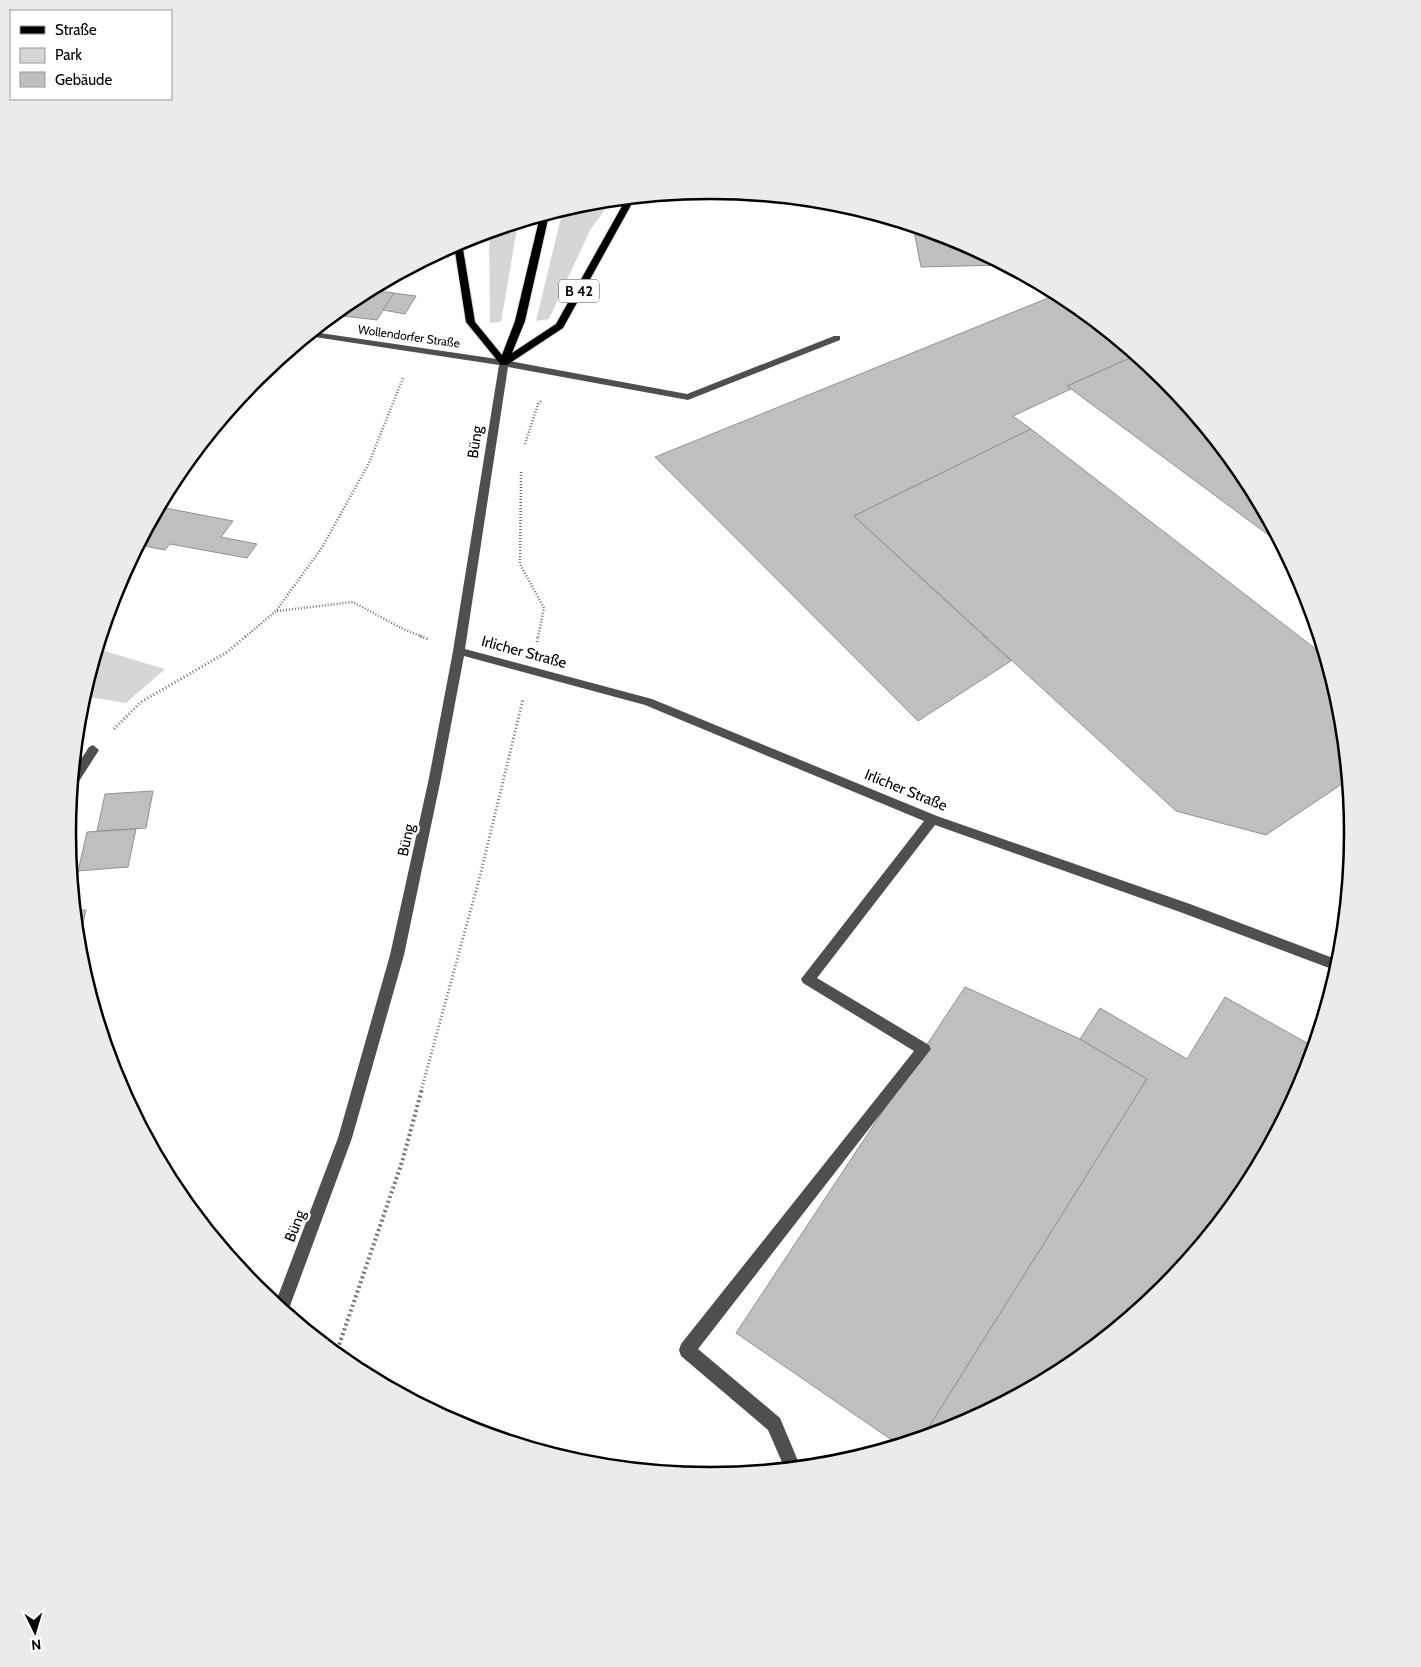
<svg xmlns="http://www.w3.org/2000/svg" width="1421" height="1667" viewBox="0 0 1421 1667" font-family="Cabin,sans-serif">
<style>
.green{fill:#d6d6d6}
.building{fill:#bfbfbf;stroke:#939393}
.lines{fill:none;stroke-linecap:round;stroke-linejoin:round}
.major-casing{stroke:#dbdbdb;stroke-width:2}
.path-far2{stroke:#717171;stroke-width:2.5;stroke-dasharray:1 2;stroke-linecap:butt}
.path-far1{stroke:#717171;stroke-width:3;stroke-dasharray:1 2.5;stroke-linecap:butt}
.path{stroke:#717171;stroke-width:4;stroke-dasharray:2 3;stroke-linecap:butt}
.minor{fill:#4f4f4f;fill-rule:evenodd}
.major{fill:#000;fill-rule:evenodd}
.labels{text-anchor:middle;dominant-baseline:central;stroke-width:5;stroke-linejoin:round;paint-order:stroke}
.far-street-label{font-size:12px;fill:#000;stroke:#fff}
.shield{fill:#fff;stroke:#4c4c4c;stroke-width:1}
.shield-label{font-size:14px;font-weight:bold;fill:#000}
.street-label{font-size:15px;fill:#000;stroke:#fff}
.rim{fill:none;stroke:#000;stroke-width:2.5}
</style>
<rect width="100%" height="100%" fill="#fff"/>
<g class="green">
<path d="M612 200 590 230 549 319 536 321 563 209 585 203Z"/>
<path d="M518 223 501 322 490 323 489 232Z"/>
<path d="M98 649 165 669 126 703 83 696Z"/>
</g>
<g class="building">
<path d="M913 226 957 240 1005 265 921 267Z"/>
<path d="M369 290 394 293 377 320 334 315 354 299Z"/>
<path d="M394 293 416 296 405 314 383 310Z"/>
<path d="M1058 294 1068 299 1137 355 1067 386 1071 389 1013 416 1031 429 854 516 1011 661 918 721 655 457Z"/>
<path d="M1137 355 1165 379 1245 477 1282 545 1067 386Z"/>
<path d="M1031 429 1326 657 1341 708 1348 780 1266 835 1176 811 854 516Z"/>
<path d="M160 507 233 521 221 537 257 544 247 558 170 544 165 550 139 545Z"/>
<path d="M153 791 146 828 97 831 105 794Z"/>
<path d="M136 829 128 867 78 871 87 832Z"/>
<path d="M86 910 78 944 75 911Z"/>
<path d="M965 987 1080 1039 1147 1079 922 1438 899 1445 736 1333Z"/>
<path d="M1225 997 1314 1047 1304 1080 1245 1191 1165 1288 1067 1368 956 1428 922 1438 1147 1079 1080 1039 1100 1008 1187 1059Z"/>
</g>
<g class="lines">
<g class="major-casing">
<path id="major" d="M635 198 563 328 507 365H501L466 322 454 245 461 241 462 243 475 322 502 355 515 321 540 216 549 215 525 321 512 353 556 324 626 199Z"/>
</g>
<g class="path-far2">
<path d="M525 444 538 404 541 401"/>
<path d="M521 472 520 564 544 608 538 637"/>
<path d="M277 611 353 602 403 629 423 637"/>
<path d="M245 637 276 611 323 546 369 463 403 378"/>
</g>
<g class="path-far1">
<path d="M420 636 428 639"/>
<path d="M537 642 538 636"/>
<path d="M114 729 141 702 227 652 246 636"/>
<path d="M421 1091 480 876 523 699"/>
</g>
<path class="path" d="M336 1354 402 1162 422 1089"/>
<g class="minor">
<path d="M313 332 504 360 687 394 834 336H840V340L688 400 508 367 465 649 652 699 937 816 1190 904 1341 961 1337 971 1180 912 935 825 817 978 929 1045 931 1049 698 1349 780 1418 801 1468 785 1469 768 1430 681 1356 679 1350 681 1344 914 1051 803 983 801 979 924 821 645 705 464 656 441 778 404 955 352 1138 287 1314 275 1304 338 1138 390 955 429 778 453 651 499 365 308 336Z"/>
<path d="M93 745 99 750 76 786 72 788 74 770 89 747Z"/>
</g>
<use href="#major" class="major"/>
</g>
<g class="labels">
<g class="far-street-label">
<text transform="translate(409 336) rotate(8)">Wollendorfer Straße</text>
</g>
<rect class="shield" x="559" y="279.5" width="40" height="23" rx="4"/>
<g class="shield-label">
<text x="579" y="291">B 42</text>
</g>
<g class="street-label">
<text transform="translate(475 442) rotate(-81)">Büng</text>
<text transform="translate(524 652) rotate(15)">Irlicher Straße</text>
<text transform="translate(906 790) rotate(22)">Irlicher Straße</text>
<text transform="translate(406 840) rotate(-78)">Büng</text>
<text transform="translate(295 1226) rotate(-69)">Büng</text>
</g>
</g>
<path d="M0 0H1421V1667H0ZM76 833a634 634 0 1 1 1268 0a634 634 0 1 1-1268 0Z" fill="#ebebeb" fill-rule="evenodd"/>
<path class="rim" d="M76 833a634 634 0 1 1 1268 0a634 634 0 1 1-1268 0Z"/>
<rect x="10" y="10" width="162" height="90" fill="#ffffff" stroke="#999999"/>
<rect x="20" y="26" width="25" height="8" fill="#000000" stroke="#999999"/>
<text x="55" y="35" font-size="15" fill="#000000">Straße</text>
<rect x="20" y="48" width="25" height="15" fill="#d6d6d6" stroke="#999999"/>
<text x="55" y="60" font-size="15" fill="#000000">Park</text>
<rect x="20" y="72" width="25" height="15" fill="#bfbfbf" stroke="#999999"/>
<text x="55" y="85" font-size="15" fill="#000000">Gebäude</text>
<g transform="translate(35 1632) rotate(175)" stroke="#ffffff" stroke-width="4" paint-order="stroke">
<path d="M0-4L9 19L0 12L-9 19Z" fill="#000000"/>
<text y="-8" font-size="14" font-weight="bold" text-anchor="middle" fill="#000000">N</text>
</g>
</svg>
